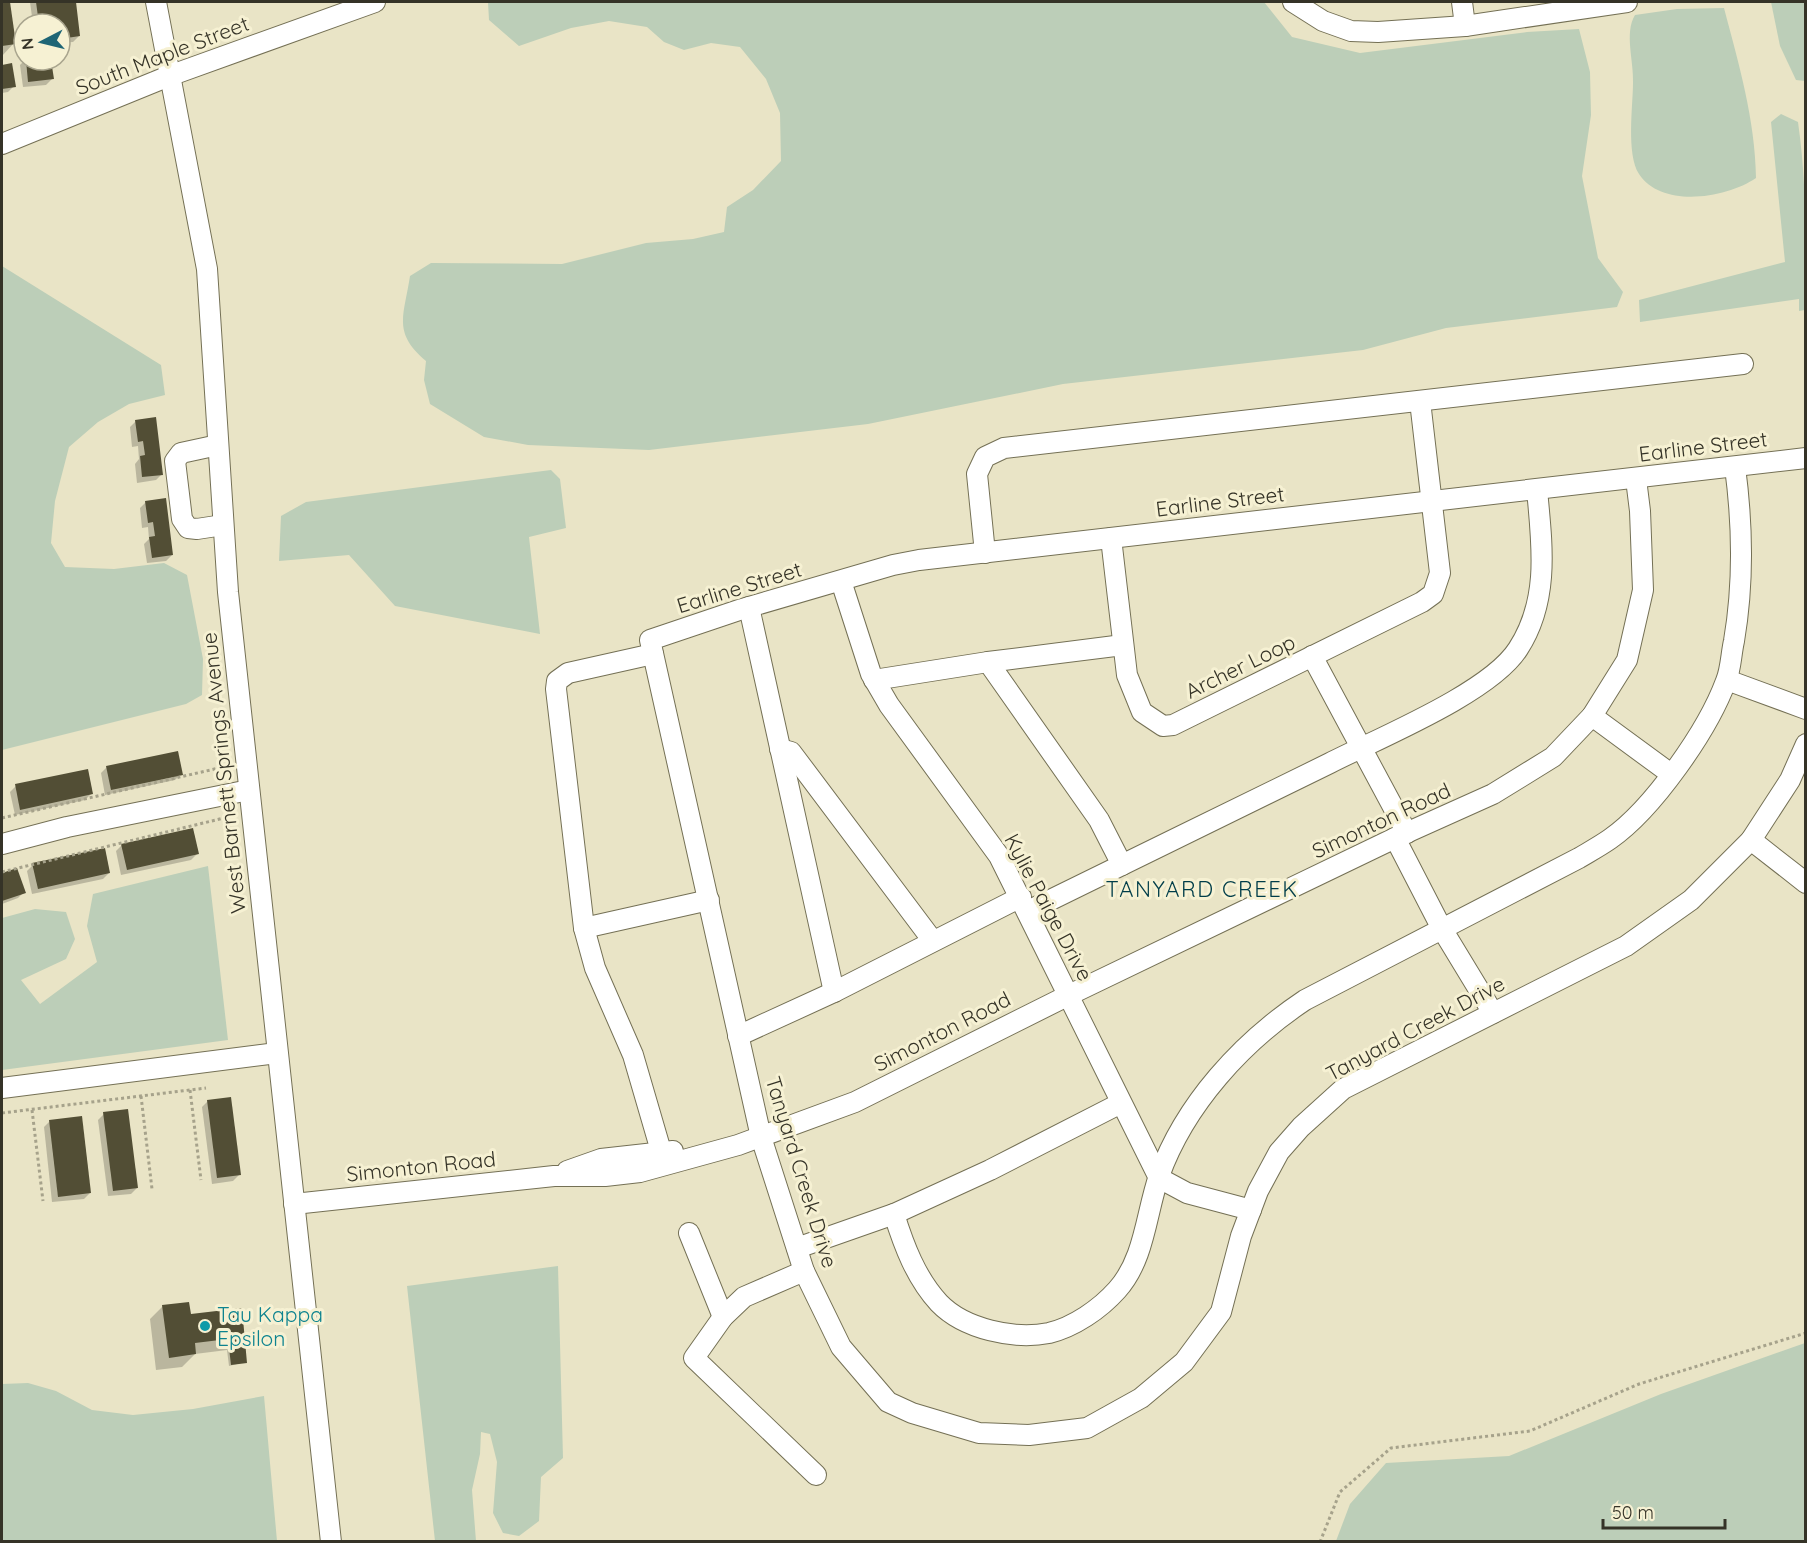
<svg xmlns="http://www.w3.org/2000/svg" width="1807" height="1543" viewBox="0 0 1807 1543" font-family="Quicksand,sans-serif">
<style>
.green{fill:#bcceb8}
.shadow{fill:#0003}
.building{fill:#524e35}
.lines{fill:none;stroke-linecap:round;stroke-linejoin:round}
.minor-casing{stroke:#747055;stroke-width:22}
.path{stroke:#a6a28b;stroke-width:3;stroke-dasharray:3 3;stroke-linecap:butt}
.minor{stroke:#fff;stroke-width:20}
.culture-dot{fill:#0f9aa8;stroke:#f6f1d3;stroke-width:2}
.labels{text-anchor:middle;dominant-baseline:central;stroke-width:6;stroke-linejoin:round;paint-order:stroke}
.street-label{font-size:21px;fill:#353327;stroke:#f6f1d3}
.culture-label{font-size:21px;fill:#0d838f;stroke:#f6f1d3;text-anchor:start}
.neighbourhood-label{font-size:22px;letter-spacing:1.5px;fill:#003d49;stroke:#f6f1d3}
</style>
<rect width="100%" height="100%" fill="#e9e4c6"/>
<g class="green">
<path d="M488 2H1264L1292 37 1360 53 1527 32 1579 29 1590 72 1591 115 1582 176 1598 258 1623 292 1617 307 1446 328 1363 350 1063 384 868 424 649 450 528 445 484 437 430 404 424 380 426 361C392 332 404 316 410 276L431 263 562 264 646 243 693 239 724 232 727 207 753 190 781 161 780 113 766 79 740 47 711 43 684 50 664 42 647 27 609 21 571 28 519 46 489 20Z"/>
<path d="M1771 2H1805V81L1796 80 1780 46Z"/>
<path d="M1724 8C1739 65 1755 119 1756 178 1727 198 1662 209 1639 174 1626 154 1633 105 1633 83 1634 61 1624 33 1635 15L1677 9Z"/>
<path d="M1781 114 1798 122C1807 185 1806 247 1805 310L1799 311V299L1640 322 1639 300 1785 262 1771 122Z"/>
<path d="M2 266 161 365 165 395 129 404 98 422 69 447 55 501 51 543 65 567 114 569 164 563 187 575 203 659 202 695 186 704 2 750Z"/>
<path d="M551 470 560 479 566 528 529 537 540 634 395 606 349 555 279 561 281 516 306 502Z"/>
<path d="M208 866 228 1040 2 1070V918L35 909 66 912 75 939 66 959 21 980 40 1004 97 962 87 926 93 894Z"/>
<path d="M558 1266 563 1458 541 1477 539 1521 519 1536 503 1533 493 1513 497 1462 490 1434 481 1432 480 1454 472 1490 476 1541H435L407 1286Z"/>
<path d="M1805 1343V1541H1336L1350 1504 1386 1463 1509 1456 1661 1394Z"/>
<path d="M28 1383 56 1391 92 1410 133 1415 193 1409 264 1396 277 1541H2V1384Z"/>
</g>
<g class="shadow">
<path d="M2 2H9L14 43 2 56Z"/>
<path d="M30 2H74L79 36 73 42 60 43V24H33Z"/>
<path d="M25 60H50L52 79 46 85 23 87 20 65Z"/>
<path d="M11 65 14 86 8 92 2 93V66Z"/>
<path d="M136 421 162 474 156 480 137 483 135 464 139 459 138 446 132 447 130 427Z"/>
<path d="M146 502 172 555 166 561 147 563 144 544 149 539 148 527 142 528 140 508Z"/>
<path d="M107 767 181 774 175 780 105 795 101 773Z"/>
<path d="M16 786 91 794 85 800 15 815 10 792Z"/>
<path d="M122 845 197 854 191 860 121 875 116 851Z"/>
<path d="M33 865 109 873 103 879 32 894 27 871Z"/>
<path d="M16 869 24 892 18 898 2 904V875Z"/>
<path d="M208 1101 239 1175 233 1181 212 1184 202 1107Z"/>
<path d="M104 1114 137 1188 131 1194 108 1196 98 1120Z"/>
<path d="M50 1121 90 1193 84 1199 52 1202 44 1127Z"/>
<path d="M163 1306 190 1316 241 1310 245 1362 229 1366 227 1350 195 1354 182 1367 156 1370 150 1319Z"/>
</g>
<g class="building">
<path d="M2 2H10L16 44 2 46Z"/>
<path d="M36 2H76L80 36 60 39V24H39Z"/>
<path d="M26 60H51L54 79 28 82Z"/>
<path d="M12 63 16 87 2 89V65Z"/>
<path d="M156 417 163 475 142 477 140 456 145 455 143 441 138 442 135 420Z"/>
<path d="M166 498 173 555 152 558 149 537 155 536 153 522 148 523 145 501Z"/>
<path d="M178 751 183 775 111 790 106 766Z"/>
<path d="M88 769 93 794 20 810 15 784Z"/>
<path d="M193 828 199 854 127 870 121 844Z"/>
<path d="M105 848 110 873 38 889 32 863Z"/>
<path d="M17 868 26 893 2 901V873Z"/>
<path d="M231 1097 241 1175 217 1178 207 1100Z"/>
<path d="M128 1109 138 1188 113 1191 103 1112Z"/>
<path d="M82 1116 91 1193 58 1197 49 1120Z"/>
<path d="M189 1302 191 1314 242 1308 247 1363 231 1365 228 1339 195 1343 196 1354 169 1358 162 1305Z"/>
</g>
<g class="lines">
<g class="minor-casing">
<g id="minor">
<path d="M156 2 207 269 228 592 331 1542"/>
<path d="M1293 2 1323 21 1351 31 1378 32 1465 26 1627 2"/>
<path d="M1462 2 1465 26"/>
<path d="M2 144 169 76 375 2"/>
<path d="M218 445 181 453 175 461 182 519 188 528 197 529 223 525"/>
<path d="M1806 458 919 560 893 565 742 609 650 640 761 1137 804 1271 841 1347 888 1402 912 1413 979 1433 1029 1435 1087 1428 1141 1398 1184 1362 1221 1312 1241 1236 1258 1191 1279 1152 1301 1127 1343 1089 1626 946 1691 900 1751 840 1790 780 1806 744"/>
<path d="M1111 538 1127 675 1142 712 1163 726 1173 725 1422 602 1433 594 1440 573 1420 401"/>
<path d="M985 553 977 474 985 457 1004 448 1743 364"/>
<path d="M841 581 871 674 889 705 999 856 1159 1178 1187 1193 1251 1210"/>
<path d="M749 607 834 992"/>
<path d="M653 654 568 673 557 681 556 689 584 928 595 968 633 1055 661 1151"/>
<path d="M1312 656 1407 833"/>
<path d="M988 662 1099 820 1122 865"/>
<path d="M874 680 988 662 1123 645"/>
<path d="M1727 680 1806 709"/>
<path d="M1592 716 1671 774"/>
<path d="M780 749 791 752 933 941"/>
<path d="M1395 838 1442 929 1493 1013"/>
<path d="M1751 840 1806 883"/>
<path d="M2 844 67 827 249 790"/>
<path d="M1028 911C1129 862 1229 812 1330 763 1379 738 1490 693 1518 649 1550 600 1542 544 1537 490"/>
<path d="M584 928 709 900"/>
<path d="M738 1036 834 992 1021 897"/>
<path d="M2 1088 277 1053"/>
<path d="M567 1171 601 1159 673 1151"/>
<path d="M294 1204 554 1176H605L640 1172 738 1145 855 1102 1069 995 1395 838 1493 794 1553 757 1592 716 1627 660 1643 590 1640 511 1636 479"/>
<path d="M894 1214C904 1246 916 1278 939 1303 964 1329 1014 1340 1049 1333 1074 1327 1100 1309 1117 1290 1145 1259 1146 1213 1159 1176 1185 1104 1242 1042 1305 1000L1579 858C1589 852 1600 846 1610 839 1653 809 1708 730 1726 681 1731 669 1731 654 1734 641 1744 582 1743 527 1735 467"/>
<path d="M689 1233 723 1317"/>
<path d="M797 1248 894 1214 990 1170 1121 1103"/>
<path d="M804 1271 744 1297 723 1317 694 1358 816 1475"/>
</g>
</g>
<g class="path">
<path d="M2 818 219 768"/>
<path d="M2 872 224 818"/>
<path d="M190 1090 201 1180"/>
<path d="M141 1096 152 1189"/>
<path d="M32 1110 43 1201"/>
<path d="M2 1113 206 1088"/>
<path d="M1320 1542 1340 1492 1391 1448 1530 1431 1639 1384 1806 1333"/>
</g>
<use href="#minor" class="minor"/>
</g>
<circle class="culture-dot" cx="205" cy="1326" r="6"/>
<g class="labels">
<g class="street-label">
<text transform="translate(162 55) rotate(-21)">South Maple Street</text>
<text transform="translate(1703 446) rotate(-7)">Earline Street</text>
<text transform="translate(1220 501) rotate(-7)">Earline Street</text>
<text transform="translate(739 587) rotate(-17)">Earline Street</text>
<text transform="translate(1240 666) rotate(-26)">Archer Loop</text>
<text transform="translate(223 773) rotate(-96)">West Barnett Springs Avenue</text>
<text transform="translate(1381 820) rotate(-25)">Simonton Road</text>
<text transform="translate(1049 907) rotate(62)">Kylie Paige Drive</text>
<text transform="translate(1415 1028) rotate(-28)">Tanyard Creek Drive</text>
<text transform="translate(942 1031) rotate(-27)">Simonton Road</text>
<text transform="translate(421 1166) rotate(-6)">Simonton Road</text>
<text transform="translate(802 1172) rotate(73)">Tanyard Creek Drive</text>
</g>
<g class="culture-label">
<text x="217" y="1314">Tau Kappa<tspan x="217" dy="24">Epsilon</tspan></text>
</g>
<g class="neighbourhood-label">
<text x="1202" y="889">TANYARD CREEK</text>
</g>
</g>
<rect width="1807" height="1543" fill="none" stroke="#353327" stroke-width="6"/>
<g transform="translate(42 42) rotate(263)"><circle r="28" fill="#f6f1d3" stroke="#a9a58e" stroke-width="1.5"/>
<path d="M0-4.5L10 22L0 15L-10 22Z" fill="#1e6575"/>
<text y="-9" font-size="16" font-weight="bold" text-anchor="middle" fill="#353327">N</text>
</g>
<path d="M1603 1519v9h122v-9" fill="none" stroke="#353327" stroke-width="3"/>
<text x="1612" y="1519" font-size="18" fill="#353327" stroke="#f6f1d3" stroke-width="4.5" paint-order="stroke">50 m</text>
</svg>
